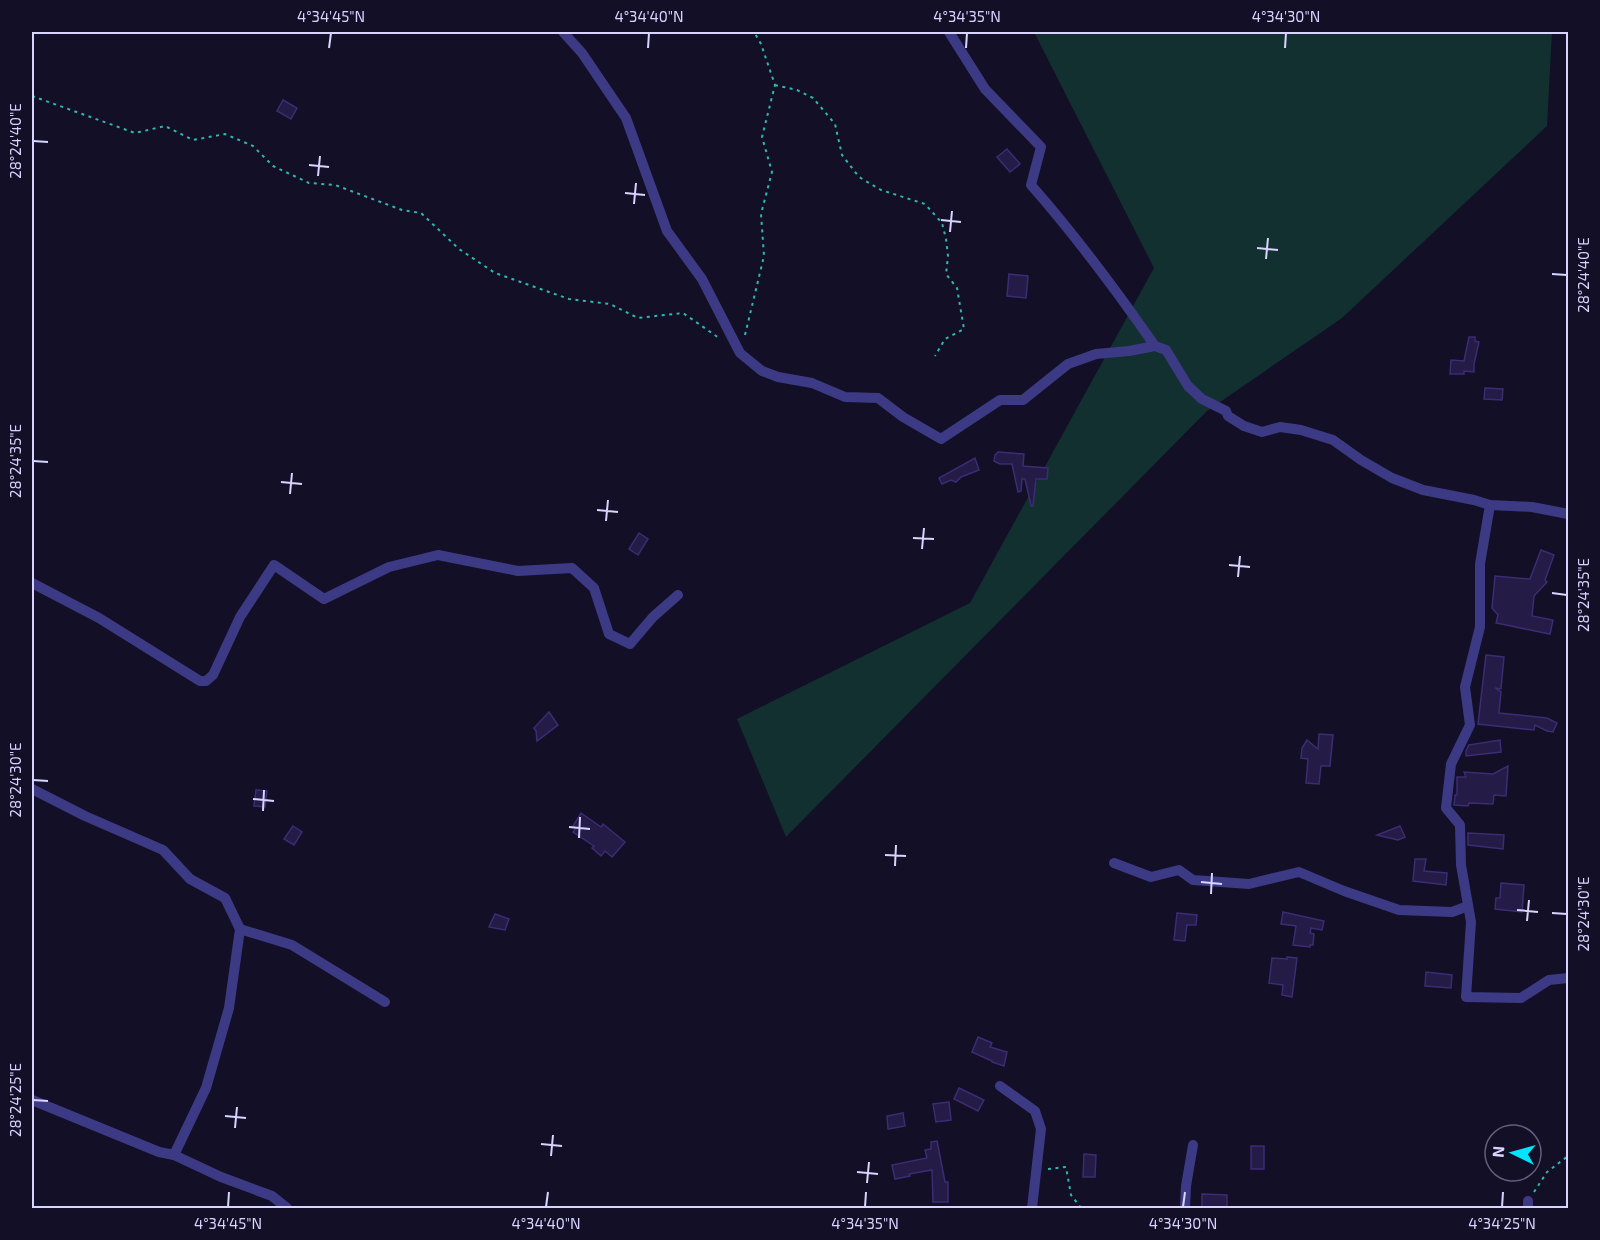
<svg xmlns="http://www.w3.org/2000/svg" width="1600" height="1240" viewBox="0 0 1600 1240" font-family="'Exo 2',sans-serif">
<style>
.green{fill:#12302f}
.building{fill:#241b47;stroke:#3b2d73;stroke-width:1.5}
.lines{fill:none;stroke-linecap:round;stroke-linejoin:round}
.path{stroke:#2fb8b0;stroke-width:2;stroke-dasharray:3 4.5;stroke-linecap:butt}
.minor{stroke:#3d3a85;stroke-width:10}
.ticks{fill:none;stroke:#d9d4ff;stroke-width:2}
.neatline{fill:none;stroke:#d9d4ff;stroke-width:2}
.ticks-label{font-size:15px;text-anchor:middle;fill:#d9d4ff}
</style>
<rect width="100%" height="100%" fill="#130f26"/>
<path class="green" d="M1034 32H1552L1547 126 1342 318 1207 411 786 837 737 719 970 603 1154 268Z"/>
<g class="building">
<path d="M283 100 297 108 291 119 277 111Z"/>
<path d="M1007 149 1020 164 1010 172 997 157Z"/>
<path d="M1009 274 1028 276 1026 298 1007 296Z"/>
<path d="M1469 337H1475V341L1479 342 1474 364V372L1464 371V374H1450L1451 360 1464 361Z"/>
<path d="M1485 388 1503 389 1502 400 1484 399Z"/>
<path d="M998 452 1024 454 1023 466 1048 468 1047 479H1036L1033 506H1031L1025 479H1022L1021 491 1018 492 1012 464H1000L994 461 995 455Z"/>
<path d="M975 458 979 470 961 477 956 482 951 480 942 484 939 478Z"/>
<path d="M639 533 648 539 638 555 629 549Z"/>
<path d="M1541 550 1554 555 1545 580 1547 582 1534 596 1532 616 1553 620 1550 634 1496 623 1498 615 1492 608 1495 576 1530 579Z"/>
<path d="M1486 655 1504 657 1501 689 1495 688 1501 692 1499 713 1547 718 1557 723 1553 732 1547 731 1535 725 1534 730 1478 724Z"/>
<path d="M549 712 558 725 537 741 536 731 534 728Z"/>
<path d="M1319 734 1333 735 1330 766H1321L1319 784 1306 783 1308 759 1301 758 1302 748 1307 740 1318 749Z"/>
<path d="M1500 740 1501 752 1466 756V751L1469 745Z"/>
<path d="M1508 766 1506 796 1494 795 1493 804 1469 803 1468 806 1454 805 1455 795H1457V777H1466L1464 772 1493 774Z"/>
<path d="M256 790 267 791 265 807 254 806Z"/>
<path d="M581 813 601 827 603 824 625 842 612 857 605 851 601 856 592 848 594 846 573 832 576 828 573 826Z"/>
<path d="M293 826 302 832 294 845 284 839Z"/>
<path d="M1400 826 1405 837 1398 840 1377 835Z"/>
<path d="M1468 833 1504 835 1503 849 1468 845Z"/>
<path d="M1415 859H1426L1424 871 1447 873 1446 885 1413 881Z"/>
<path d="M1501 883 1524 885 1522 912 1495 909 1496 898H1500Z"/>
<path d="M1283 912 1324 921 1322 930 1311 928 1310 933 1314 934 1313 945H1310V947L1293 945 1296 926 1281 924Z"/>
<path d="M1177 913 1197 915 1196 925H1187L1185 941 1174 940Z"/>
<path d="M495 914 509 919 505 930 489 927Z"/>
<path d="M1287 957 1297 958 1292 997 1282 995 1283 985 1269 983 1272 958 1287 959Z"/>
<path d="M1426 972 1452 975 1451 988 1425 986Z"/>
<path d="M978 1037 992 1043 990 1047 1007 1052 1004 1066 992 1062V1061L972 1052Z"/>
<path d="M959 1088 984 1100 978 1111 954 1099Z"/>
<path d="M949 1102 951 1120 936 1122 933 1104Z"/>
<path d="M903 1113 905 1126 888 1129 887 1116Z"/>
<path d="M937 1141 945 1182H948V1202H933L932 1170 909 1174 910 1176 895 1179 892 1165 927 1158 925 1150 931 1149V1142Z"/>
<rect x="1251" y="1146" width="13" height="23"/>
<path d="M1084 1154 1096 1155 1095 1177H1083Z"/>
<path d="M1202 1194 1227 1195V1209H1202Z"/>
</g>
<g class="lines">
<g class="path">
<path d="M775 85 797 90 813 98 835 124 842 155 859 177 881 190 925 204 942 223 946 239 948 256 946 274 957 288 964 329 945 339 935 356"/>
<path d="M32 96 135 133 165 126 193 140 225 134 253 146 273 166 309 183 335 185 402 210 421 213 459 249 495 273 569 299 610 304 638 318 683 313 719 338"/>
<path d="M745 335 764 256 761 214 772 172 762 137 775 85 761 44 754 32"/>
<path d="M1048 1169 1066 1167 1071 1195 1081 1208"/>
<path d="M1534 1192 1547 1172 1568 1156"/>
</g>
<g class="minor">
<path d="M563 32 582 53 626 118 667 231 702 279 740 353 762 371 778 377 812 383 845 397 878 398 903 417 941 439 1000 400H1023L1068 364 1096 354 1129 351 1155 346 1166 350 1188 386 1202 399 1226 411 1228 416 1244 426 1262 432 1280 427 1301 430 1333 440 1361 460 1392 478 1423 490 1474 500 1490 505 1532 507 1568 514"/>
<path d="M949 32 985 89 1041 147 1031 185C1076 236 1116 290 1155 346"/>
<path d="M1490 505 1480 564V627L1465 687 1470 725 1451 764 1446 808 1460 825 1461 865 1471 922 1466 997 1521 998 1549 980 1568 978"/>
<path d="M32 583 99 618 200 681H206L213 675 240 617 274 565 324 599 389 567 438 555 518 571 572 568 594 588 609 634 630 644 653 617 678 595"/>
<path d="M32 789 85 816 163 850 190 879 225 898 240 929"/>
<path d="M1114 863 1151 877 1179 870 1193 880 1249 884 1299 872 1344 891 1399 910 1452 912 1468 906"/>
<path d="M1000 1086 1035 1111 1041 1129 1032 1208"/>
<path d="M32 1100 159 1152 174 1155 221 1177 272 1196 287 1208"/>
<path d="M174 1155 206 1088 229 1008 240 929 292 945 385 1002"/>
<path d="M1528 1201V1208"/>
<path d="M1185 1208 1186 1186 1193 1145"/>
</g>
</g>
<path class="ticks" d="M329 48 331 33M648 48 649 33M966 48 967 33M1285 48 1286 33M33 141 48 142M309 165 329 167M318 176 320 156M625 193 645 195M634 204 636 183M941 220 961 222M950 232 952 211M1257 248 1278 250M1266 259 1268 238M1552 274 1567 275M33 461 48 462M281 482 302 484M290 494 292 473M597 510 618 512M606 521 608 500M913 538 934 539M922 549 924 528M1229 565 1250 567M1238 577 1240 556M1552 593 1567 595M33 780 48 781M253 799 274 801M263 811 264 790M569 827 590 829M579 838 580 817M885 855 906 856M895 866 896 845M1201 882 1222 884M1211 894 1212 873M1517 910 1538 912M1552 913 1567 914M1527 921 1529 900M33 1100 48 1101M225 1116 246 1118M235 1128 237 1107M541 1144 562 1146M551 1156 553 1135M857 1172 878 1174M867 1183 869 1162M228 1207 229 1192M546 1207 548 1192M865 1207 866 1192M1183 1207 1185 1192M1502 1207 1503 1192"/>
<rect width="1600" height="1240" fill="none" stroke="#130f26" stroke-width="66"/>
<g transform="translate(1513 1153) rotate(275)"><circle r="28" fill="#130f26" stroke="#625e7d" stroke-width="1.5"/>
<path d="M0-4.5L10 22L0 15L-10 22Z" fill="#00e5ff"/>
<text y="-9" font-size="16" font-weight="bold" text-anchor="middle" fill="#d9d4ff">N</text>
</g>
<rect x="33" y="33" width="1534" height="1174" class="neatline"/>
<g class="ticks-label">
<text x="331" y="22">4°34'45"N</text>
<text x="649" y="22">4°34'40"N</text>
<text x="967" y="22">4°34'35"N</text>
<text x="1286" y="22">4°34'30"N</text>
<text transform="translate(16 141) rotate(-90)" y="5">28°24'40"E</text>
<text transform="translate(1584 275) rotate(-90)" y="5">28°24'40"E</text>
<text transform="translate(16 461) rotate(-90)" y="5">28°24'35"E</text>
<text transform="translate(1584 595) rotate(-90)" y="5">28°24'35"E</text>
<text transform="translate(16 780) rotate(-90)" y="5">28°24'30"E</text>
<text transform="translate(1584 914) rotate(-90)" y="5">28°24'30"E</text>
<text transform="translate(16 1100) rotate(-90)" y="5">28°24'25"E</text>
<text x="228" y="1229">4°34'45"N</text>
<text x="546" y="1229">4°34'40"N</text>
<text x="865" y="1229">4°34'35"N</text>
<text x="1183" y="1229">4°34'30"N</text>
<text x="1502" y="1229">4°34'25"N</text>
</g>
</svg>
